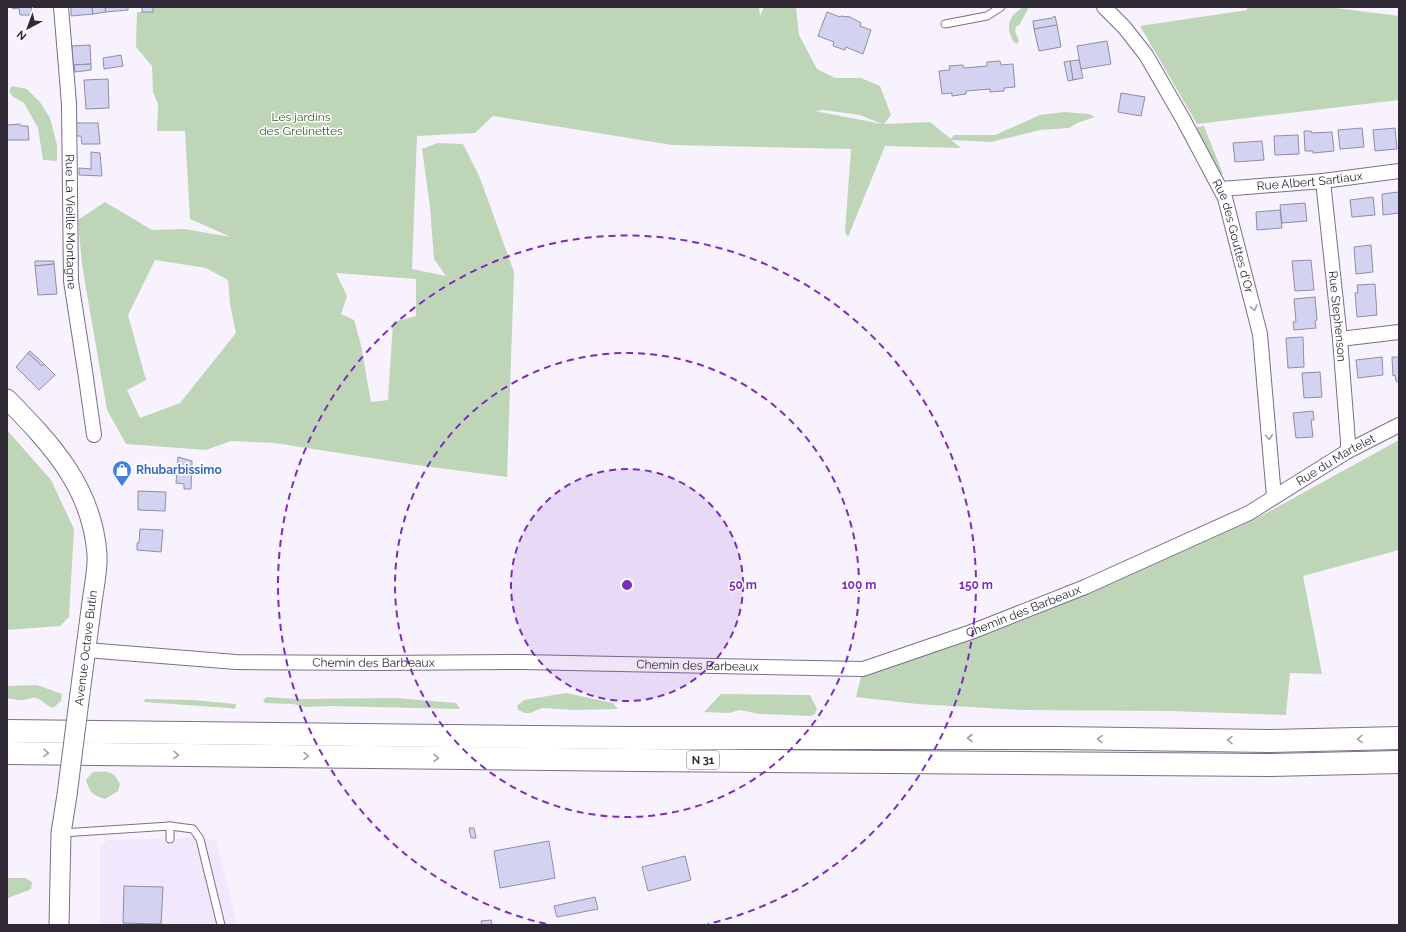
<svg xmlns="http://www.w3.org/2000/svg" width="1406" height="932" viewBox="0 0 1406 932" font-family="Raleway,sans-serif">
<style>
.built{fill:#f1e8fe}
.green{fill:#bed6b7;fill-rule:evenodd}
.building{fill:#d3d2f1;stroke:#8e8daa}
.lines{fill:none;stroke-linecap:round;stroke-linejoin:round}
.lane-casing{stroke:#7b6f89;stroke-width:9}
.street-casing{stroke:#7b6f89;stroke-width:16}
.secondary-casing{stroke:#7b6f89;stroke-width:21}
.highway-casing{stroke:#7b6f89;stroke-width:24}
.lane{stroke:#fff;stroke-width:7}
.street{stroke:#fff;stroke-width:14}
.secondary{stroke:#fff;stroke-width:19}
.highway{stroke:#fff;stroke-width:22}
.secondary-bridge-casing{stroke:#7b6f89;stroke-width:21;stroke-linecap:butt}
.secondary-bridge{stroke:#fff;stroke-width:19}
.oneway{stroke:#a19fa4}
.ring{fill:none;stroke:#7b2cbf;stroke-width:2;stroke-dasharray:7 5}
.labels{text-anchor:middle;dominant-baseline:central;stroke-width:3;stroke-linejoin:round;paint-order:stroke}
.shield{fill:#fff;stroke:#6d6a72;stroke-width:1}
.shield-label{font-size:11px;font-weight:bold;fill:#2f2a35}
.park-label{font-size:12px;fill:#345a28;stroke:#fff}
.street-label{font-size:12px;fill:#2f2a35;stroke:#fff}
.shop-label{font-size:12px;font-weight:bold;fill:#366cbe;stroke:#fff;text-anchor:start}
.centre{fill:#7b2cbf;stroke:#fff;stroke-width:2}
.ring-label{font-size:12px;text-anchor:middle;font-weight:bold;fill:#7b2cbf;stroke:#fff;stroke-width:3;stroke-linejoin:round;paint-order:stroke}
</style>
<rect width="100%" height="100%" fill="#f7f2fe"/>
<path class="built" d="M192 838 216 840 237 925H100V848L107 840Z"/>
<g class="green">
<path d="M153 7H759L760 16 764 7H796L799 35 817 69 835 78H861L880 86 891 115 884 124 930 122 951 139 954 135H995L1040 115 1064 112 1089 114 1095 117 1077 123 1069 128 1040 130 991 142 951 140 961 148 885 146 848 237 845 232 851 149 672 145 493 116 475 133 417 136 412 269 446 276 434 259 430 207 422 149 438 143 463 144 480 178 514 272 507 477 416 465 275 443 231 441 206 450 126 444 107 410 82 265 78 220 105 202 152 230 184 229 231 237 190 219 185 131H157L158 104 153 92 152 66 136 47 137 12H153ZM823 110 860 115 882 124 815 111ZM155 260 206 268 228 280 230 304 236 333 180 403 140 418 127 390 146 380 128 315ZM336 273 416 279V316L393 322 388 400 371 402 361 345 354 320 341 314 347 296Z"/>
<path d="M1023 7H1029L1020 24 1016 27 1015 31 1019 41 1017 44C1012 41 1012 39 1010 34 1006 21 1013 14 1023 7Z"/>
<path d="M1247 7H1328L1399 16V100L1197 124 1140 26 1247 10Z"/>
<path d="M12 86 27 89 40 102 50 118 57 145V161L43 160 38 128 24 103 12 96 9 91Z"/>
<path d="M1204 126 1223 174 1219 173 1197 129V127Z"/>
<path d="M7 430 51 480 74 529 69 617 60 626 7 630Z"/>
<path d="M1399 440V550L1303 576 1322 674 1290 673 1286 715 1169 711 1022 710 917 704 856 697 863 669 971 632 1261 516Z"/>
<path d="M37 685 62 694 61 701 53 708C48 706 44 702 39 699 33 696 29 699 23 700 18 701 13 698 7 699V686Z"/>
<path d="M566 693 613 703 618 709 575 710 542 708 530 713H525L518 710 517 706 524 700Z"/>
<path d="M721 694 810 695 817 709 815 714 810 716 759 714 740 710 729 713 704 712Z"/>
<path d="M267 697 298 699 395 698 456 703 460 709 330 706 306 707 293 704 265 703 263 700Z"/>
<path d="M145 699 192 700 236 704 235 709 229 708 144 702Z"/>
<path d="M93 772C107 771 113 770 120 784L118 791 105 799C91 794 91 794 86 780Z"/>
<path d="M7 878H25L32 882 31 889C25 892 11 896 7 899Z"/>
</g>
<g class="building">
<path d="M12 7H31L32 15H20L19 8 13 9Z"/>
<path d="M71 7H92L93 14 71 16Z"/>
<path d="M92 7H105L106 12 93 14Z"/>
<path d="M105 7H128V10L106 12Z"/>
<rect x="142" y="7" width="11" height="5"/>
<path d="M827 12 840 17 841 16 850 17 861 23 860 26 871 30 863 54 846 47 845 50 833 46 834 42 818 36Z"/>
<path d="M1055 16 1057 25 1034 29 1033 21 1052 18Z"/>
<path d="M1057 25 1061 47 1039 51 1034 29Z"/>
<path d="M1107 41 1111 64 1081 69 1077 46Z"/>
<path d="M90 45 91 64 73 65 72 46Z"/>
<path d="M121 55 123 66 104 69 103 58Z"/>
<path d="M1079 60 1083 78 1073 80 1070 61Z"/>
<path d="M1000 61 1001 65 1013 64 1015 87 1004 88V91L990 92V89L966 91V94L952 96V93L942 94 939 71 950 70 949 66 963 65 964 68 987 66V62Z"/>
<path d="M1070 61 1073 80 1068 81 1064 62Z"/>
<path d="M91 64V70L75 72 74 65Z"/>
<path d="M108 79 109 108 86 109 84 80Z"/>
<path d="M1121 93 1145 97 1141 116 1118 112Z"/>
<path d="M76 123H98L100 144H82L81 136H76Z"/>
<path d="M20 124 21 126H28L29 140H7V125Z"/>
<path d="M1362 128 1364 147 1340 149 1338 130Z"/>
<path d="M1395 128 1397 149 1375 151 1373 130Z"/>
<path d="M1304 131H1311L1312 133 1332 132 1334 151 1313 153V151H1305Z"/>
<path d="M1298 135 1299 154 1275 155 1274 136Z"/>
<path d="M1262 141 1264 160 1235 162 1233 143Z"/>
<path d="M91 152 100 153 102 176 79 175V168L91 169Z"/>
<path d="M1399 192V213L1383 215 1382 194Z"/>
<path d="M1373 197 1375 215 1352 217 1350 200Z"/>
<path d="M1305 203 1307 221 1282 223 1280 205Z"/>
<path d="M1280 210 1282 228 1257 230 1256 212Z"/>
<path d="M1371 245 1373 272 1356 274 1354 247Z"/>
<path d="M1311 260 1314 290 1295 291 1292 261Z"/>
<path d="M35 261H54V264L35 266Z"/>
<path d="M54 264 57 294 38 295 35 266Z"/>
<path d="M1375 284 1377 315 1357 317 1355 293H1358L1357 285Z"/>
<path d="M1315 297 1317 320 1315 321 1316 328 1294 330 1293 322H1296L1294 299Z"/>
<path d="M1303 337 1304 367 1288 368 1286 338Z"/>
<path d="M30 351 44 364 42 366 28 353Z"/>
<path d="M28 353 42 366 44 364 55 375 39 390 16 367Z"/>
<path d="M1382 357 1383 375 1358 378 1356 360Z"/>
<path d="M1392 357H1399V383L1396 381 1395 375 1393 376Z"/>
<path d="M1320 372 1322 397 1304 398 1302 373Z"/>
<path d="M1313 411 1314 420H1311L1313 437 1296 438 1293 413Z"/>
<path d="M178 457 192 461 191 489H184V484L176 483Z"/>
<path d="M138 491 166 492 165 511 138 510Z"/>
<path d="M140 529 163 530 161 552 137 550V543H139Z"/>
<path d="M469 828H474L476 838H471Z"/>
<path d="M549 841 555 878 500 888 494 851Z"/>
<path d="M685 856 691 880 648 891 642 867Z"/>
<path d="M124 886 163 887 161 924 123 923Z"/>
<path d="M595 897 598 909 557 917 554 906Z"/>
<path d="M491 920 492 925H482L481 921Z"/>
</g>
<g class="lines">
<g class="lane-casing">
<g id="lane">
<path d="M945 24 987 16 1001 7"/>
<path d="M62 833 170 826 193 829 200 839 221 925"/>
<path d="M170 839V826"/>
</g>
</g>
<g class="street-casing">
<g id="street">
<path id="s1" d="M61 7 69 104 71 281 85 371 94 435"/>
<path id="s2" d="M1104 7 1124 27 1146 55 1183 119 1225 198 1260 334 1274 497"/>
<path id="s3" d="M1323 181 1340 339 1348 442V451"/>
<path id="s4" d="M1221 189 1323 181 1399 171"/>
<path d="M1340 339 1399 332"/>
<path id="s5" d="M86 650 236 662 379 663 521 662 863 669 971 632 1085 587 1249 513 1348 451 1399 425"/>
</g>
</g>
<g class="secondary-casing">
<g id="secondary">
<path d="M7 399C51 444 92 487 97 554 98 569 94 587 92 602 88 632 84 663 80 693"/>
<path d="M59 925 61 833 67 795"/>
</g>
</g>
<g class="highway-casing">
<g id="highway">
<path d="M7 731 630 738H1058L1270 741 1399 738"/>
<path d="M7 753 636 760 1267 765 1399 762"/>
</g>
</g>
<use href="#lane" class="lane"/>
<use href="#street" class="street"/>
<use href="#secondary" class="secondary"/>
<use href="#highway" class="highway"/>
<g class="secondary-bridge-casing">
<path id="secondary-bridge" d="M67 795 80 693"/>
</g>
<use href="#secondary-bridge" class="secondary-bridge"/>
</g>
<defs><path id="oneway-chevron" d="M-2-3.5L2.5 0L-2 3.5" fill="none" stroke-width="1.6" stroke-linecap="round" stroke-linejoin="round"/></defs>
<g class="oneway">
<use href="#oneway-chevron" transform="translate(1254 308) rotate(75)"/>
<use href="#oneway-chevron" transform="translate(1269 437) rotate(85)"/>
<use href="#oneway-chevron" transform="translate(970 738) rotate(-180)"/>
<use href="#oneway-chevron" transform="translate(1100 739) rotate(-179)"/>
<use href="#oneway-chevron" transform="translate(1360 739) rotate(179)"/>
<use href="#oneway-chevron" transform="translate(1230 740) rotate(-179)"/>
<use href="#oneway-chevron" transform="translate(46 753) rotate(1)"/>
<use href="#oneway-chevron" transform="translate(176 755) rotate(1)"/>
<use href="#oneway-chevron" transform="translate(306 756) rotate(1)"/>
<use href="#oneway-chevron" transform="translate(436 758) rotate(1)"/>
</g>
<circle cx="627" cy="585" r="116" fill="#7b2cbf" fill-opacity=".12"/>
<g class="ring">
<circle cx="627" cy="585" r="116"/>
<circle cx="627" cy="585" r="232"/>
<path d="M546 924A349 349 0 1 1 708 924"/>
</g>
<defs>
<g id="shop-pin" transform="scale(1)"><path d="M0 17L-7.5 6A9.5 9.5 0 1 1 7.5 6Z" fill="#3f7fe0" stroke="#fff"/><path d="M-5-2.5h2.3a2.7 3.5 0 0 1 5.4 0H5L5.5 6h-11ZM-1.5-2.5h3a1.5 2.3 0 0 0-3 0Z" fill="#fff"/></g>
</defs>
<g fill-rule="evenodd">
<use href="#shop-pin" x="122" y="470"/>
</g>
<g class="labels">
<rect class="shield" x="687" y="751" width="32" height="18" rx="3"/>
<g class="shield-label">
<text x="703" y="760">N 31</text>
</g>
<g class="park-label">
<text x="301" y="117">Les jardins<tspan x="301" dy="14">des Grelinettes</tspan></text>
</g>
<g class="street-label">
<text stroke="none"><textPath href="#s4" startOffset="89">Rue Albert Sartiaux</textPath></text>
<text stroke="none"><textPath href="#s1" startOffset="215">Rue La Vieille Montagne</textPath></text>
<text stroke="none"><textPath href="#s2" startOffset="266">Rue des Gouttes d'Or</textPath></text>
<text stroke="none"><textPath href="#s3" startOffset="136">Rue Stephenson</textPath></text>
<text stroke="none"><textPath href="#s5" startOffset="1296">Rue du Martelet</textPath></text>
<text stroke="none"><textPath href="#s5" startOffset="948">Chemin des Barbeaux</textPath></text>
<text transform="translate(86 648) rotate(-83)">Avenue Octave Butin</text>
<text stroke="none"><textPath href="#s5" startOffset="288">Chemin des Barbeaux</textPath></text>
<text stroke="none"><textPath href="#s5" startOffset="612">Chemin des Barbeaux</textPath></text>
</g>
<g class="shop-label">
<text x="136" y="470">Rhubarbissimo</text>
</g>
</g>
<circle cx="627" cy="585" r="6" class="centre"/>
<g class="ring-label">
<text x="743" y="589">50 m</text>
<text x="859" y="589">100 m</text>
<text x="976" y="589">150 m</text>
</g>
<rect width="1406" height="932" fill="none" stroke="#2f2a35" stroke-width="16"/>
<g transform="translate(28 28) rotate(221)" stroke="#ffffff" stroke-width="3" paint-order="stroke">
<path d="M0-3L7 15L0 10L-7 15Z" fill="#2f2a35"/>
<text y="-6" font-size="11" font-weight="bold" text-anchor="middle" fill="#2f2a35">N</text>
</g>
</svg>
